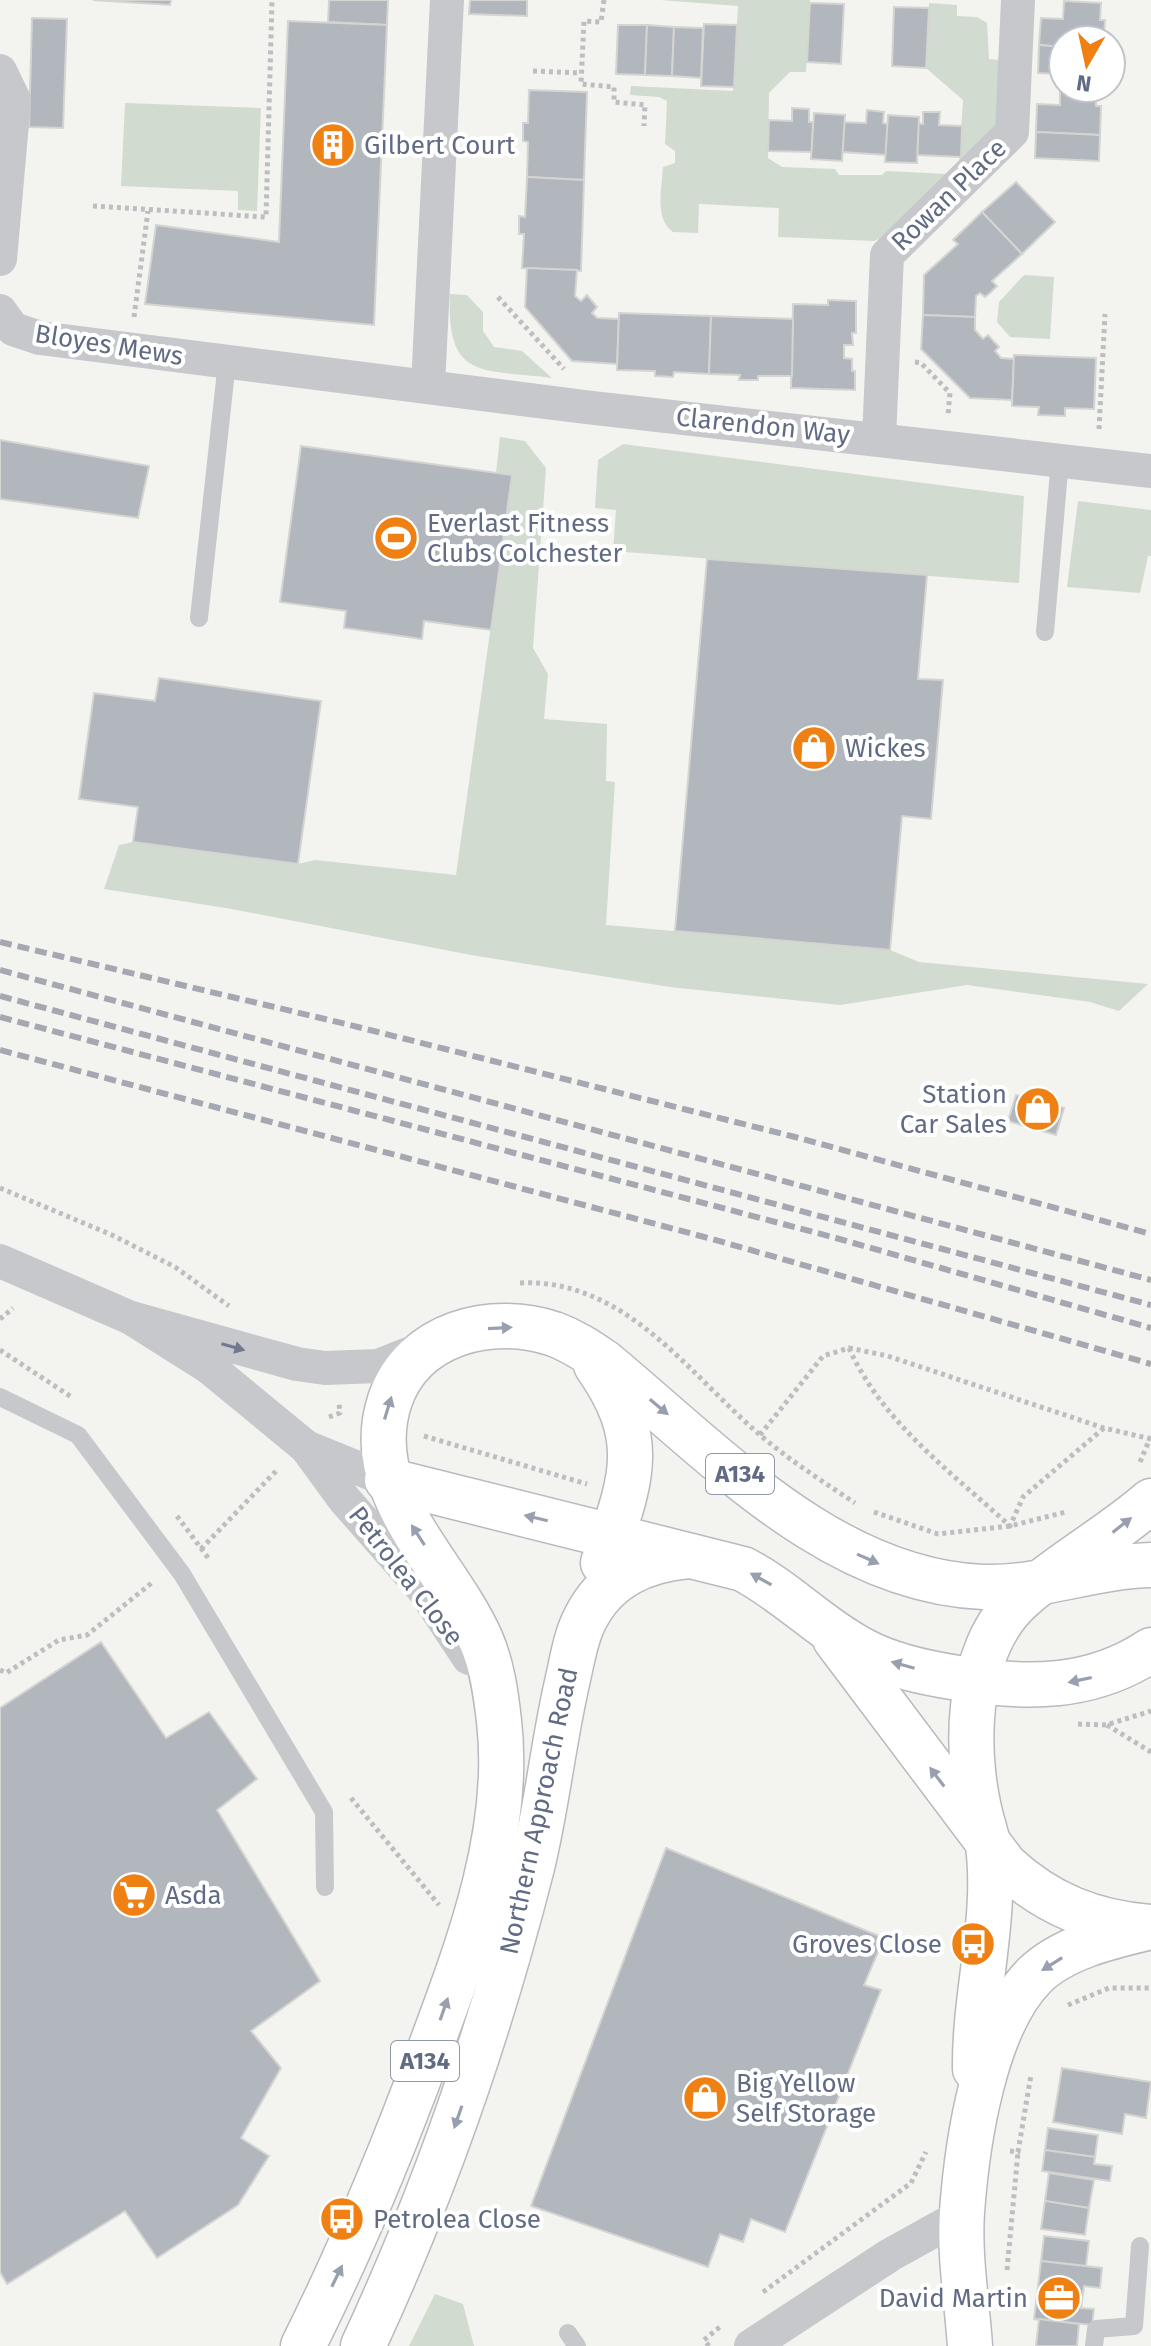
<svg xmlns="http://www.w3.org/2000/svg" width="1151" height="2346" viewBox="0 0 1151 2346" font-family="'Fira Sans',sans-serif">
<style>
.green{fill:#d2dbd0}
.building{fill:#b2b6bd;stroke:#d4d5d2;stroke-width:2}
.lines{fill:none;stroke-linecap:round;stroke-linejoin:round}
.secondary-casing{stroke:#b8bac0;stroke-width:47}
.primary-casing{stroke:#b8babf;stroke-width:47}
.path{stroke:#bdbec1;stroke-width:5;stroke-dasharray:4 4;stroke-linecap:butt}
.lane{stroke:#c6c8cc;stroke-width:18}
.street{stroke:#c6c8cc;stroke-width:34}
.secondary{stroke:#fff;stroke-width:44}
.primary{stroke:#fff;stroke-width:44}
.rail{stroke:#a5a8b0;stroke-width:6;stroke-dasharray:12 6;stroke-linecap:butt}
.path-bridge{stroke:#bdbec1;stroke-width:5;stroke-dasharray:4 4;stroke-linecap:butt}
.oneway{fill:#989fae}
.oneway2{fill:#70798e}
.labels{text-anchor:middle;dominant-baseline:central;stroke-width:8;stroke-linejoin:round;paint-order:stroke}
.shield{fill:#fff;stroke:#9097a8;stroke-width:2}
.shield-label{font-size:24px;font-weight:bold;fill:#616b83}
.poi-label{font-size:26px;fill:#616b83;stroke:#fff;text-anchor:start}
.street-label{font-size:26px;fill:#616b83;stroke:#fff}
</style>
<rect width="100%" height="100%" fill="#f3f4ef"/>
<g class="green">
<path d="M660 0H810L806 72H790L769 93 768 158 782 167 835 169 839 175H882L886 171 947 174 959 163 963 100 926 68 929 3 957 5V16L977 17 987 23 989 59 1001 60 997 125 887 235 874 241 778 237 779 208 699 204 698 233 673 232C654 219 662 188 663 167L675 163V151L665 144 667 101 659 97 630 95 631 86 733 91 738 6Z"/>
<path d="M125 103 261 108 257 211 238 210V191L121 186Z"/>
<path d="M1024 275 1054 277 1050 339 1010 337 997 322 999 302Z"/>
<path d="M450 294 467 295 483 312V331L494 347 522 351 552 378C482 369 446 381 450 294Z"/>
<path d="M500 437 525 441 546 468 533 648 548 674 544 719 607 724 606 781 615 782 606 925 890 950 919 962 1148 984 1119 1011 1090 1002 967 985 840 1005 670 987 471 955 226 908 104 889 119 845 133 842 298 864 315 860 456 875 512 475 496 473Z"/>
<path d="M623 444 1024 496 1019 583 613 551 616 510 595 508 598 460Z"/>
<path d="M1078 501 1151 510V556H1148L1140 593 1067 587Z"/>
<path d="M435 2294 463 2304 474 2346H409Z"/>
</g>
<g class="building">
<path d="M93 0H171L170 5Z"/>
<path d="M329 0H388L387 25 328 22Z"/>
<path d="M470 0H527V16L469 14Z"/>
<path d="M1064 1 1101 3 1100 20H1105L1104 40H1063V47L1039 45 1041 18 1063 19Z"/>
<path d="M810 3 844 4 841 64 807 62Z"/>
<path d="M894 7 929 8 926 68 892 66Z"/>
<path d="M32 18 67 19 63 128 29 127Z"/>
<path d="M288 21 387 25 374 325 145 304 156 225 279 242Z"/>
<path d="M704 24 737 25 734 87 701 86Z"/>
<path d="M618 25H647L645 75 616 74Z"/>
<path d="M647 25 674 27 672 76 645 75Z"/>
<path d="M674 27 703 28 701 78 672 76Z"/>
<path d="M1039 45 1063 47V88L1096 90 1060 88 1061 74 1038 73Z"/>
<path d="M1060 88 1096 90V106H1101L1100 135 1036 132 1037 104 1060 105Z"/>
<path d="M529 90 587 92 584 180 527 177 528 142 523 141V123H528Z"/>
<path d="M792 108 809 109V122H813L812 152 768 151 769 120 792 121Z"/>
<path d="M867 110 884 112 883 123 888 124 886 155 842 152 844 122 866 123Z"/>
<path d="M923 112H940L939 125 962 126 961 157 917 155 918 123 923 124Z"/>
<path d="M814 113 845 115 842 161 811 159Z"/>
<path d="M888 115 919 117 917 163 885 162Z"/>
<path d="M1036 132 1100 135 1099 161 1035 158Z"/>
<path d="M527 177 584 180 581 271 522 268 524 234H519V216L525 217Z"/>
<path d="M1016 182 1055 222 1022 254 982 212Z"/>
<path d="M982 212 1022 254 992 281 997 286 991 292 985 297 980 293 976 296 975 317 923 315 924 275 958 244 953 240Z"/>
<path d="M527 268 577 270 575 296 581 301 587 295 597 307 592 313 597 318 619 319 617 364 572 361 525 307Z"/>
<path d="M828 300 856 301V333H852L853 345H844V358L852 359V371H855V390L791 388 793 304 828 305Z"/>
<path d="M619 313 711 316 709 374 674 372 673 377 655 376V371L617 370Z"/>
<path d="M923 315 975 317V330L983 339 988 335 999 347 995 351 1001 358 1014 359 1012 400 970 398 921 349Z"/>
<path d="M711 316 793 319 792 376H758V380H739L740 375 709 374Z"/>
<path d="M1014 355 1096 358 1094 409 1065 408V416L1038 415 1039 407 1012 406Z"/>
<path d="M0 440 149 466 138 518 0 499Z"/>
<path d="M301 446 512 475 491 630 424 621 422 639 344 628 346 611 280 602Z"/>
<path d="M707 559 927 575 918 679 943 680 931 819 902 816 890 950 675 931Z"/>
<path d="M159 678 321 701 298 864 133 842 138 807 79 799 94 693 155 701Z"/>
<path d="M1016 1095 1064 1108 1056 1135 1008 1121Z"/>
<path d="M101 1642 166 1738 209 1712 257 1779 217 1810 320 1981 251 2031 281 2068 241 2138 269 2156 238 2205 157 2258 125 2211 7 2284 0 2272V1708Z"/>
<path d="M666 1848 884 1938 864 1985 881 1990 785 2232 751 2219 743 2242 720 2234 708 2267 531 2206Z"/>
<path d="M1062 2068 1151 2082 1146 2118 1125 2114 1122 2134 1053 2122Z"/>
<path d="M1048 2128 1098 2135 1095 2157 1045 2150Z"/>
<path d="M1045 2150 1095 2157 1094 2164 1112 2166 1110 2181 1042 2171Z"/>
<path d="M1049 2173 1094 2180 1089 2208 1045 2201Z"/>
<path d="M1045 2201 1089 2208 1085 2235 1041 2229Z"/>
<path d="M1044 2236 1089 2241 1086 2266 1041 2261Z"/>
<path d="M1041 2261 1102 2268 1100 2288 1084 2286 1081 2308 1094 2309 1092 2325 1034 2319Z"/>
<path d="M1039 2319 1079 2324 1077 2346H1036Z"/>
</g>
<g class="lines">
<g class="secondary-casing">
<g id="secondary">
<path d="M975 2069C974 1992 999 1914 987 1838"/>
<path d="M970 2346C967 2302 959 2255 962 2212 967 2143 984 2027 1034 1976 1063 1947 1113 1936 1151 1927"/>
</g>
</g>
<g class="primary-casing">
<g id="primary">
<path d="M596 1365C650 1442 630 1482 603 1563"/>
<path d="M387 1480 743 1569C787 1592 821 1629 864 1651 892 1666 926 1673 958 1678 1026 1689 1091 1690 1151 1650"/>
<path d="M835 1639 1005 1865C1047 1904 1094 1923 1151 1927"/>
<path d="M985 1831C963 1761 962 1648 1024 1596 1064 1561 1111 1536 1151 1501"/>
<path d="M303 2346C351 2250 391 2154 428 2054 467 1949 512 1834 499 1721 496 1694 492 1665 481 1640 446 1561 359 1493 390 1400 413 1333 491 1313 554 1334 573 1341 588 1351 604 1362 714 1453 832 1581 983 1587 1040 1589 1094 1566 1151 1565"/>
<path d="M363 2346C435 2191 490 2032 532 1867 547 1806 553 1744 567 1683 572 1662 575 1638 585 1619 606 1577 644 1560 688 1556"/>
</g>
</g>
<g class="path">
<path d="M604 0 601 22 584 21 581 84 614 87V102L645 105 644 126"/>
<path d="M533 71 581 73"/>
<path d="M93 206 266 217 272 0"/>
<path d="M498 297 564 369"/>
<path d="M134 317 148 211"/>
<path d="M915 362 921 363 950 393 948 415"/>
<path d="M1099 429 1105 314"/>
<path d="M0 1188 112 1235 175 1267 229 1306"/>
<path d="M520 1283C625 1278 689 1374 760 1435 789 1460 822 1481 855 1503"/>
<path d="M0 1319 13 1308"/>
<path d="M849 1348C882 1422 951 1472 1010 1526L1023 1497 1104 1428"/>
<path d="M0 1350 73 1398"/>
<path d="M329 1417 340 1413 339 1403"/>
<path d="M760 1435 823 1356 849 1348 888 1356"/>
<path d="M424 1436 587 1484"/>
<path d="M1140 1462 1151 1436"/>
<path d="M874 1512 938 1534 1010 1526 1066 1512"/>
<path d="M177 1516 209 1559"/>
<path d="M201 1549 277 1470"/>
<path d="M0 1670 6 1673 59 1640 87 1635 153 1582"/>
<path d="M1078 1724 1106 1725 1151 1711"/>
<path d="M1107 1725 1151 1752"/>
<path d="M351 1798 439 1905"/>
<path d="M1068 2005 1109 1988H1151"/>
<path d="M1010 2151 1018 2152 1031 2075"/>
<path d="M1007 2270 1018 2152"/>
<path d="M763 2292 911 2183 926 2152"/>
<path d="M709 2346 704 2340 721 2326"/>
</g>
<g class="lane">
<path d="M199 618 227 362"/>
<path d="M1045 632 1060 460"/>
<path d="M0 1397 78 1435 182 1574 324 1812 325 1887"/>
<path d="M568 2333 577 2346"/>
<path d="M1094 2346 1096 2329 1134 2326 1140 2246"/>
</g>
<g class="street">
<path d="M0 71 14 100 0 259"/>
<path d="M0 311 13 329 40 338 585 407 1151 471"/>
<path d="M428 386 447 0"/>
<path d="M879 439 887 255 1012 132 1018 0"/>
<path d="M0 1261 131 1318 297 1364 325 1368 378 1366 426 1347"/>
<path d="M131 1318 210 1368 306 1447 344 1499 424 1590 469 1658"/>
<path d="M306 1447 387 1480"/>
<path d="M751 2346 890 2255 962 2215"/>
</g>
<use href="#secondary" class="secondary"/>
<use href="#primary" class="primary"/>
<g class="rail">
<path d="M0 942 346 1024 795 1137 1151 1234"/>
<path d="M0 970 1151 1280"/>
<path d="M0 996 1151 1305"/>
<path d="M0 1017 836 1238 1151 1328"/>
<path d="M0 1050 712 1239 1151 1364"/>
</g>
<path class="path-bridge" d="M888 1356 1104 1428 1151 1439"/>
</g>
<defs><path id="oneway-solid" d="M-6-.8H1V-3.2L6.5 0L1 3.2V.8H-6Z" transform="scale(2)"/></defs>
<g class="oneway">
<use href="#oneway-solid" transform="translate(500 1328) rotate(-3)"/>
<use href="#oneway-solid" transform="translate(659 1407) rotate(40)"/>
<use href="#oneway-solid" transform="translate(388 1408) rotate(-73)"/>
<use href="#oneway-solid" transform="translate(536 1518) rotate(-167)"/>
<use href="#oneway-solid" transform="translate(1122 1525) rotate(-38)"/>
<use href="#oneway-solid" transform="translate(418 1535) rotate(-123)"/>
<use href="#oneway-solid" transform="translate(868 1559) rotate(24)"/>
<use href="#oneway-solid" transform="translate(761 1579) rotate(-151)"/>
<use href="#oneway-solid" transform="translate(903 1665) rotate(-164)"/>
<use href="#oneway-solid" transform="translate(1080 1680) rotate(168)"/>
<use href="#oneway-solid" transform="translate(937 1777) rotate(-127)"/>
<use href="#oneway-solid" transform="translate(1052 1964) rotate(148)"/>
<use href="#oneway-solid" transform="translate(444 2009) rotate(-71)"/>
<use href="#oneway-solid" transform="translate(458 2117) rotate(109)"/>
<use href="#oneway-solid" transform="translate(337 2276) rotate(-64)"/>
</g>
<use class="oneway2" href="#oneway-solid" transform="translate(233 1347) rotate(16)"/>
<defs>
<g id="building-disc" transform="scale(2.3)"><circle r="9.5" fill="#ef8014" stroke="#fff"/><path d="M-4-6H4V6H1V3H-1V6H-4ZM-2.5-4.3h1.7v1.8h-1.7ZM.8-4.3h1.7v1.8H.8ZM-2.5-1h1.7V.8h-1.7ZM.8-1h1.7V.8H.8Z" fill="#fff"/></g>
<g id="stadium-disc" transform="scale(2.3)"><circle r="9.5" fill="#ef8014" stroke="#fff"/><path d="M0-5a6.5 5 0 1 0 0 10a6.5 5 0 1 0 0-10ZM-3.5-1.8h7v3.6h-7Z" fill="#fff"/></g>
<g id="shop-disc" transform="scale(2.3)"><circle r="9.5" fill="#ef8014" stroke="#fff"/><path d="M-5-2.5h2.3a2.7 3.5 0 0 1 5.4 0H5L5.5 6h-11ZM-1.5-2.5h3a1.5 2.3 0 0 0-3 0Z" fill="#fff"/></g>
<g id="supermarket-disc" transform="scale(2.3)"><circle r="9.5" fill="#ef8014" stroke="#fff"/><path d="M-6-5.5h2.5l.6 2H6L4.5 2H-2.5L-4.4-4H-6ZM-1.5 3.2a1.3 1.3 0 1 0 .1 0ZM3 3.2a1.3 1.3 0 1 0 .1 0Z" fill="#fff"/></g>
<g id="bus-disc" transform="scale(2.3)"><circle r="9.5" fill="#ef8014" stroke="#fff"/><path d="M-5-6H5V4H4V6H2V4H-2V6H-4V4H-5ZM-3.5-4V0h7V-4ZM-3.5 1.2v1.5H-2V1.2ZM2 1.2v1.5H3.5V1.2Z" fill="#fff"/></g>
<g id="office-disc" transform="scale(2.3)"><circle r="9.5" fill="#ef8014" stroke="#fff"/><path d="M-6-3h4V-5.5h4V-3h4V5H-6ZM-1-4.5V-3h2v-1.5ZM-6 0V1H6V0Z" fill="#fff"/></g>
</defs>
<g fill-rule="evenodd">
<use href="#building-disc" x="333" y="145"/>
<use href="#stadium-disc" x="396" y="538"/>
<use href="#shop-disc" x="814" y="748"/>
<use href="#shop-disc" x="1038" y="1109"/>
<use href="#supermarket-disc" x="134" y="1895"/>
<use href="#bus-disc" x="973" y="1944"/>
<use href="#shop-disc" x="705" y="2098"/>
<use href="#bus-disc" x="342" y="2219"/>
<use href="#office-disc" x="1059" y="2298"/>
</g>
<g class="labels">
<g class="shield">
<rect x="706" y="1454" width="68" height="40" rx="6"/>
<rect x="391" y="2041" width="68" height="40" rx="6"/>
</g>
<g class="shield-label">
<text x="740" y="1474">A134</text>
<text x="425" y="2061">A134</text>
</g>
<g class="poi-label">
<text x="364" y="145">Gilbert Court</text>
<text x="427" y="523">Everlast Fitness<tspan x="427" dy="30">Clubs Colchester</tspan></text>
<text x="845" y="748">Wickes</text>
<text x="1007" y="1094" text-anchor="end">Station<tspan x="1007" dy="30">Car Sales</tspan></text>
<text x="165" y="1895">Asda</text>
<text x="942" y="1944" text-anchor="end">Groves Close</text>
<text x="736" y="2083">Big Yellow<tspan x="736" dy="30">Self Storage</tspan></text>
<text x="373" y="2219">Petrolea Close</text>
<text x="1028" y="2298" text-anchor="end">David Martin</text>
</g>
<g class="street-label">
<text transform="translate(949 195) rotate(-44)">Rowan Place</text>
<text transform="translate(109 345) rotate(9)">Bloyes Mews</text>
<text transform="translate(763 426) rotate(6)">Clarendon Way</text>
<text transform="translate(406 1576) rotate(52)">Petrolea Close</text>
<text transform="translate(539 1811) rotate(-78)">Northern Approach Road</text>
</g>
</g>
<g transform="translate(1087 64) rotate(189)"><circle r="38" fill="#ffffff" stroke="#c0c4cd" stroke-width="2"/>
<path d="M0-6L14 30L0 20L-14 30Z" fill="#ef8014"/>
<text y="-12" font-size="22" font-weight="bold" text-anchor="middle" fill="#616b83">N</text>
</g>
</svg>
